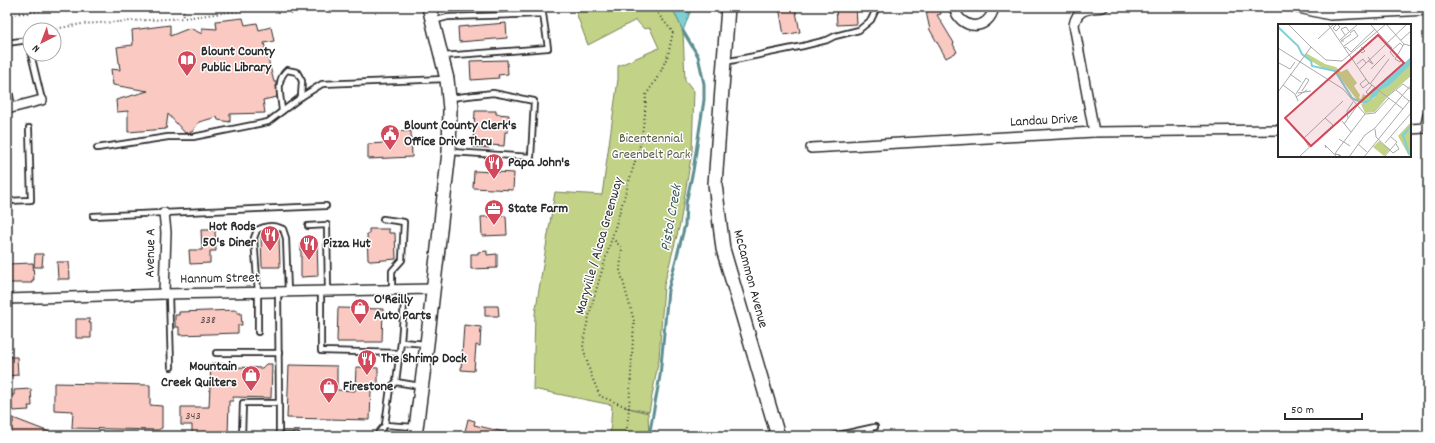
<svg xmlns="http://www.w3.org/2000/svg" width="1435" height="443" viewBox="0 0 1435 443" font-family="Dekko,sans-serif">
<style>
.green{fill:#c2d388;stroke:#767f5a}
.water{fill:#7ed0d4;stroke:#5d8e90}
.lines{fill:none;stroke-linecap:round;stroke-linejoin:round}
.stream{stroke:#5d8e90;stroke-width:3}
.building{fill:#facac2;stroke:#2b2b2b}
.lane-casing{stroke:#2b2b2b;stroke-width:8}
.street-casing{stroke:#2b2b2b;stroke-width:12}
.secondary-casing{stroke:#2b2b2b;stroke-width:16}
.path{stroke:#2b2b2b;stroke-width:2;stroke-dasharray:1 3;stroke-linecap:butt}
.lane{stroke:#fff;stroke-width:4.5}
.street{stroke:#fff;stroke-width:9}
.secondary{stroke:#fff;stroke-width:13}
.labels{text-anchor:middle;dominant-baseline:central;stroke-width:3;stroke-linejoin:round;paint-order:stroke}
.number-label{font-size:12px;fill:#5f5351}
.poi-label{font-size:14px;font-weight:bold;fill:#2b2b2b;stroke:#fff;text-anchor:start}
.street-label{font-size:14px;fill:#2b2b2b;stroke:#fff}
.park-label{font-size:14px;fill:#585d47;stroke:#fff}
.water-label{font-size:15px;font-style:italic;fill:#445d5e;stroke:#fff}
.inset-river{fill:none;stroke:#7ed0d4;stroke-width:2}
.inset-road{fill:none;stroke:#aaa;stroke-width:1}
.view{fill:#d1495b;fill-opacity:0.15;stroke:#d1495b;stroke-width:2}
.inset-edge{fill:none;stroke:#2b2b2b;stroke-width:2}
</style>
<rect width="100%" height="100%" fill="#fff"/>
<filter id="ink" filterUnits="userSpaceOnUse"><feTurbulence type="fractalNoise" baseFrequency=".025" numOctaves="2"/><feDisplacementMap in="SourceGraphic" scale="8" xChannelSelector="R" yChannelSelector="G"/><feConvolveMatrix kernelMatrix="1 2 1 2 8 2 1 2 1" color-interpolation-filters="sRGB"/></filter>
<g filter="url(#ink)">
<path class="green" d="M574 7H672L683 31 685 80 694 91 692 151 680 224 664 285 659 358 649 412 624 407 648 413 649 436H610L612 405 533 389 535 314 555 192 602 195 618 79V66L659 48 650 28 644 29 636 20 588 45Z"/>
<path class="water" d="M672 7H692L683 31Z"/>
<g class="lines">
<path class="stream" d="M649 436 660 376 668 290 685 225 686 203 693 171 704 100V84L698 56 683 31"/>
</g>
<g class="building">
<path d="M779 7H795L800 32 784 35Z"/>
<path d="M836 7H856L857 24 837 25Z"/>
<path d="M925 7H940L941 14 937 15 954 43 953 44 957 52 946 58 930 30Z"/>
<path d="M243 18 245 25 257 23 259 30 271 27 274 41 264 43 274 82H276L277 97 263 100 265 113 230 114V122L218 120 217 117 199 122 192 132 185 133 168 114 166 129 128 132V111L117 112 116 100 148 91 113 85 111 69 120 70 117 47 133 45 132 30 170 25V36L190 28 202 34V28L217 29 216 21Z"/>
<path d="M506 23 507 38 459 42 458 27Z"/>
<path d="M507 60 508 74 498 75 499 78 471 80 470 61Z"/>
<path d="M475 111H496V114L509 115 508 132H505L504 146 489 145V148L473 147Z"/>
<path d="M411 131 412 157 368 159V144L385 143V132Z"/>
<path d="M474 171 514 173 513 190 473 188Z"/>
<path d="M506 216 507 235 482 236 481 217Z"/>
<path d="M369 229H389V233H395L396 259 372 261 368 259 367 234H369Z"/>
<path d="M201 230H215L216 251H210V263L190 264 189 250H202Z"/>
<path d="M261 237H279L280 267H262Z"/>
<path d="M317 241 318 276 301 277V242Z"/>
<path d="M487 251V255L497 254V268L471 269V254H478V252Z"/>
<path d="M35 254H43L42 267H34Z"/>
<path d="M57 262H69L70 279H58Z"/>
<path d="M33 263 34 280H32V283H7V264Z"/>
<path d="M485 306H498L499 316H485Z"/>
<path d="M338 308 383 309 382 342H337Z"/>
<path d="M237 310V313H241L242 325H238V333L179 335V327H175V315H179V312Z"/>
<path d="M76 319H90L89 323H91V338H76Z"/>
<path d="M464 325 481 327 480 346 476 345 474 371 461 370Z"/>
<path d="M7 357H17L18 375 7 376Z"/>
<path d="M211 363 234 364V367L262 368 266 364H272L271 398 233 397V401H229L228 436H192V425H181V407H209Z"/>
<path d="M289 365 337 366V390L355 391 356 367 378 368V385H376V391H371L370 420 287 418Z"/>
<path d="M54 383 150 385V405L162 406V428L158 430 72 428 73 411 54 410Z"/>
<path d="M31 389 32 406H28L29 410 12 411 11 395H14V390Z"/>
<path d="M13 418 57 435V436H7V422L13 423Z"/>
<path d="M468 419 475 421 474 425 508 433 507 436H464Z"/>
</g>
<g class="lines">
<g class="lane-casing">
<g id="lane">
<path d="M433 21 448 17 543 14 548 48 443 56"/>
<path d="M7 43 28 40 30 50"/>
<path d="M31 54 42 100"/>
<path d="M725 62 803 46 827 40 835 36 859 30 871 20 877 7"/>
<path d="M7 78 12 107"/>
<path d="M450 98 493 93 534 101 531 157 451 152"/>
<path d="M282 111C281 97 275 80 287 70L297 72 302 81 301 97"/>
<path d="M97 148 168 137H193L268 122 301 97 322 84 445 79"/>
<path d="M7 201 31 200 29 128"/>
<path d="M93 216 326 206"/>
<path d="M383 219 404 222 402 260 392 271V289"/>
<path d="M308 226 327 225 328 291"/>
<path d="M405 290 401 342 427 344"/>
<path d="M321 291V351L400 353"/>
<path d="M278 292 279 403"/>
<path d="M169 294 171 367"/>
<path d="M258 332V292L254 238 257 230C266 225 273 225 283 229L286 238 288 292"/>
<path d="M401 342 396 382 420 386"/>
<path d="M216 353H279"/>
<path d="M396 382 390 388 385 425 414 427"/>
<path d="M242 436 243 403H279V436"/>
<path d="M279 436H297"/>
<path d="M376 436 385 425"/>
<path d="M834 436 875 427"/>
</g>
</g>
<g class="street-casing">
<g id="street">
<path d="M954 7C960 31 989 32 994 7"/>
<path d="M1294 7 1330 15 1428 10"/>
<path d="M7 109 42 100"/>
<path d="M1410 129 1425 128 1428 115"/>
<path d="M1094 132 1074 25C1077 8 1089 9 1103 7"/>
<path d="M811 148 1094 132 1279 130"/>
<path d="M164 294 166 232 164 213"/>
<path d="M7 299 164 294 433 289"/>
</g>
</g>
<g class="secondary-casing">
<g id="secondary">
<path d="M728 7 715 184 723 249 778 436"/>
<path d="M415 436 427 344 449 152 450 109 447 79 429 7"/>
</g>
</g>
<g class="path">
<path d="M183 7 184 18 269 7 282 9 291 14 294 11 293 7"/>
<path d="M7 14 27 13 61 7"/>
<path d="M49 30 82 24 184 18"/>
<path d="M612 238 622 248 620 270 634 321 629 408"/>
<path d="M626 436 629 408 600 396 591 375 583 347 585 332 594 297 640 145 645 114 646 95 659 75 668 55 673 32 652 7"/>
</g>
<use href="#lane" class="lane"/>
<use href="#street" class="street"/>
<use href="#secondary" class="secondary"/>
</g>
</g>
<defs>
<g id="library-pin" transform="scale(1)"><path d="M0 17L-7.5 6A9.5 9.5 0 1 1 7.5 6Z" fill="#d1495b" stroke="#fff"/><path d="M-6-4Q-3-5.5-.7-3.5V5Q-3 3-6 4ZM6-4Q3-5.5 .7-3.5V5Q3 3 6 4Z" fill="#fff"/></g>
<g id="civic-pin" transform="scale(1)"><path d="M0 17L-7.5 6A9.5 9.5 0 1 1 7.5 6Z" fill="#d1495b" stroke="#fff"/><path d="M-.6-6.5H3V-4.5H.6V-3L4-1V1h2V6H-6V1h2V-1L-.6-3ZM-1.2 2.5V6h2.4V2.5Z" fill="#fff"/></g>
<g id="restaurant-pin" transform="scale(1)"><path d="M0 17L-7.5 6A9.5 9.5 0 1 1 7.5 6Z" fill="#d1495b" stroke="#fff"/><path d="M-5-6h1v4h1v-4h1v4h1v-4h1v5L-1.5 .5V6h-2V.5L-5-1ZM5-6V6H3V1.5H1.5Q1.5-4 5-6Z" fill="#fff"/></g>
<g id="office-pin" transform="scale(1)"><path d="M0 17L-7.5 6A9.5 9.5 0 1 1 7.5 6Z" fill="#d1495b" stroke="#fff"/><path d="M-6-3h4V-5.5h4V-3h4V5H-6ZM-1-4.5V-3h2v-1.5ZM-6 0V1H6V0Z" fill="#fff"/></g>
<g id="shop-pin" transform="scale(1)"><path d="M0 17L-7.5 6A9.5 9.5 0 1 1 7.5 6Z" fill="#d1495b" stroke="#fff"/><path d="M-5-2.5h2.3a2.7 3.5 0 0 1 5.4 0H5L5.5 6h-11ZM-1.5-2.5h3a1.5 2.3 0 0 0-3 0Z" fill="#fff"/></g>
</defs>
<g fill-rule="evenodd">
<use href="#library-pin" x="187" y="60"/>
<use href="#civic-pin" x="390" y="134"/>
<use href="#restaurant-pin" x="494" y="163"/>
<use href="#office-pin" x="494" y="209"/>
<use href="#restaurant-pin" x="270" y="235"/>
<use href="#restaurant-pin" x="309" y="244"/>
<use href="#shop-pin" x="360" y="308"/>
<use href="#restaurant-pin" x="367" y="359"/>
<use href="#shop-pin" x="251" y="375"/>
<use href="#shop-pin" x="329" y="387"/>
</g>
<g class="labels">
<g class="number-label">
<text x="208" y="320">338</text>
<text x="193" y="416">343</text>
</g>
<g class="poi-label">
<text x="201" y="52">Blount County<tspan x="201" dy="16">Public Library</tspan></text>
<text x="404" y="126">Blount County Clerk's<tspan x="404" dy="16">Office Drive Thru</tspan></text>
<text x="508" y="163">Papa John's</text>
<text x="508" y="209">State Farm</text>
<text x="256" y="227" text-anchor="end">Hot Rods<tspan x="256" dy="16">50's Diner</tspan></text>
<text x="323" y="244">Pizza Hut</text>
<text x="374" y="300">O'Reilly<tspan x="374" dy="16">Auto Parts</tspan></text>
<text x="381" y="359">The Shrimp Dock</text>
<text x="237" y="367" text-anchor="end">Mountain<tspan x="237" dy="16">Creek Quilters</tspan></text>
<text x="343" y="387">Firestone</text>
</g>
<g class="street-label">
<text transform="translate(1044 121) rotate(-3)">Landau Drive</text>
<text transform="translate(600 246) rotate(-74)">Maryville / Alcoa Greenway</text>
<text transform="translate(151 253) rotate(-89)">Avenue A</text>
<text transform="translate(220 279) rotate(-1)">Hannum Street</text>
<text transform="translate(750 279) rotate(75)">McCammon Avenue</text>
</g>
<g class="park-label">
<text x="651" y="139">Bicentennial<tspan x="651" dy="16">Greenbelt Park</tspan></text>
</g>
<g class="water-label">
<text transform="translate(672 218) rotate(-80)">Pistol Creek</text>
</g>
</g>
<g transform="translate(1278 24)">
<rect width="133" height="133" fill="#fff"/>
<path d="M28 29 47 40 58 43 63 48 69 45 79 59 76 62 82 71 81 74 83 75 85 70 89 72 98 65 93 74 89 78 80 77 56 46 45 44 26 33ZM130 40H133V52L112 70 97 88 87 89 83 80 96 74 102 65 111 62ZM133 98V130L131 132 120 112ZM101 117 112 125 106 132 95 123Z" fill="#c2d388"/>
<path d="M133 33V40L111 62 102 66 99 71 89 79H81L80 77 91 76 94 68Z" fill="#7ed0d4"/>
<path class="inset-river" d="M0 3 20 22 24 30 33 37 34 42 57 47 74 74 80 77M131 130 125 111 133 102"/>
<path class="inset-road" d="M10 0 33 23M50 0 90 58 125 85M59 0 55 4 58 7 62 3 59 0M92 0 114 24M108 0 126 20 133 22M67 11 63 5 68 3 71 7M40 15 56 0M62 16 80 0M123 16 133 7M66 17H63L73 10M66 22 80 12 76 6 72 9M0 24 65 65 87 90 97 89 111 74M66 24 68 23 73 28 76 25M76 25 97 5M82 27 84 29 87 27 83 23M90 33 95 40 90 37M116 33 112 28 122 19 125 22M119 33 123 36 122 38 117 35 126 20M1 39 12 45 17 38M79 40 85 35 88 39M82 45 129 0M93 45 107 31M12 50 23 58M88 55 82 60 85 64 91 59M92 60 111 35M5 61 17 70 20 77M94 61 88 68 90 70 97 63M118 66 131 77M0 68 33 23 48 36 64 37 108 0M20 69 33 67M18 70 28 54 31 56 24 67M110 72 125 60 133 66M18 73 29 66M70 94 69 87 75 78M64 97 73 108M66 100 79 82M97 105 98 113 115 129 121 125 118 120M61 115 72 122M107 119 133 89M80 120 89 128M31 123 26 114 65 77M48 124 47 121 56 130 62 131 63 132 60 131M21 133 55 101 47 94M57 133 58 128 87 90M71 133 87 111 97 104 133 61M86 133 133 75M106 133 119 118 113 113"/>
<path class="view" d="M100 11 126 39 33 122 7 94Z"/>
<rect width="133" height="133" class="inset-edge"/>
</g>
<rect width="1435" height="443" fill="none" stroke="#fff" stroke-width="24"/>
<rect x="12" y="12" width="1411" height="419" fill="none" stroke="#2b2b2b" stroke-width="1.5" filter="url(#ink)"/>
<g transform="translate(42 42) rotate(222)"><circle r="19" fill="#ffffff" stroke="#aaaaaa"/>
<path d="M0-3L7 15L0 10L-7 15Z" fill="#d1495b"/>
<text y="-6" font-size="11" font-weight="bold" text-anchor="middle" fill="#2b2b2b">N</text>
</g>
<path d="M1285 413v6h77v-6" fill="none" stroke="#2b2b2b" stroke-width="2"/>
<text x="1291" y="413" font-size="12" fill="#2b2b2b" stroke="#ffffff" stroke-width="3" paint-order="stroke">50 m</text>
</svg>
